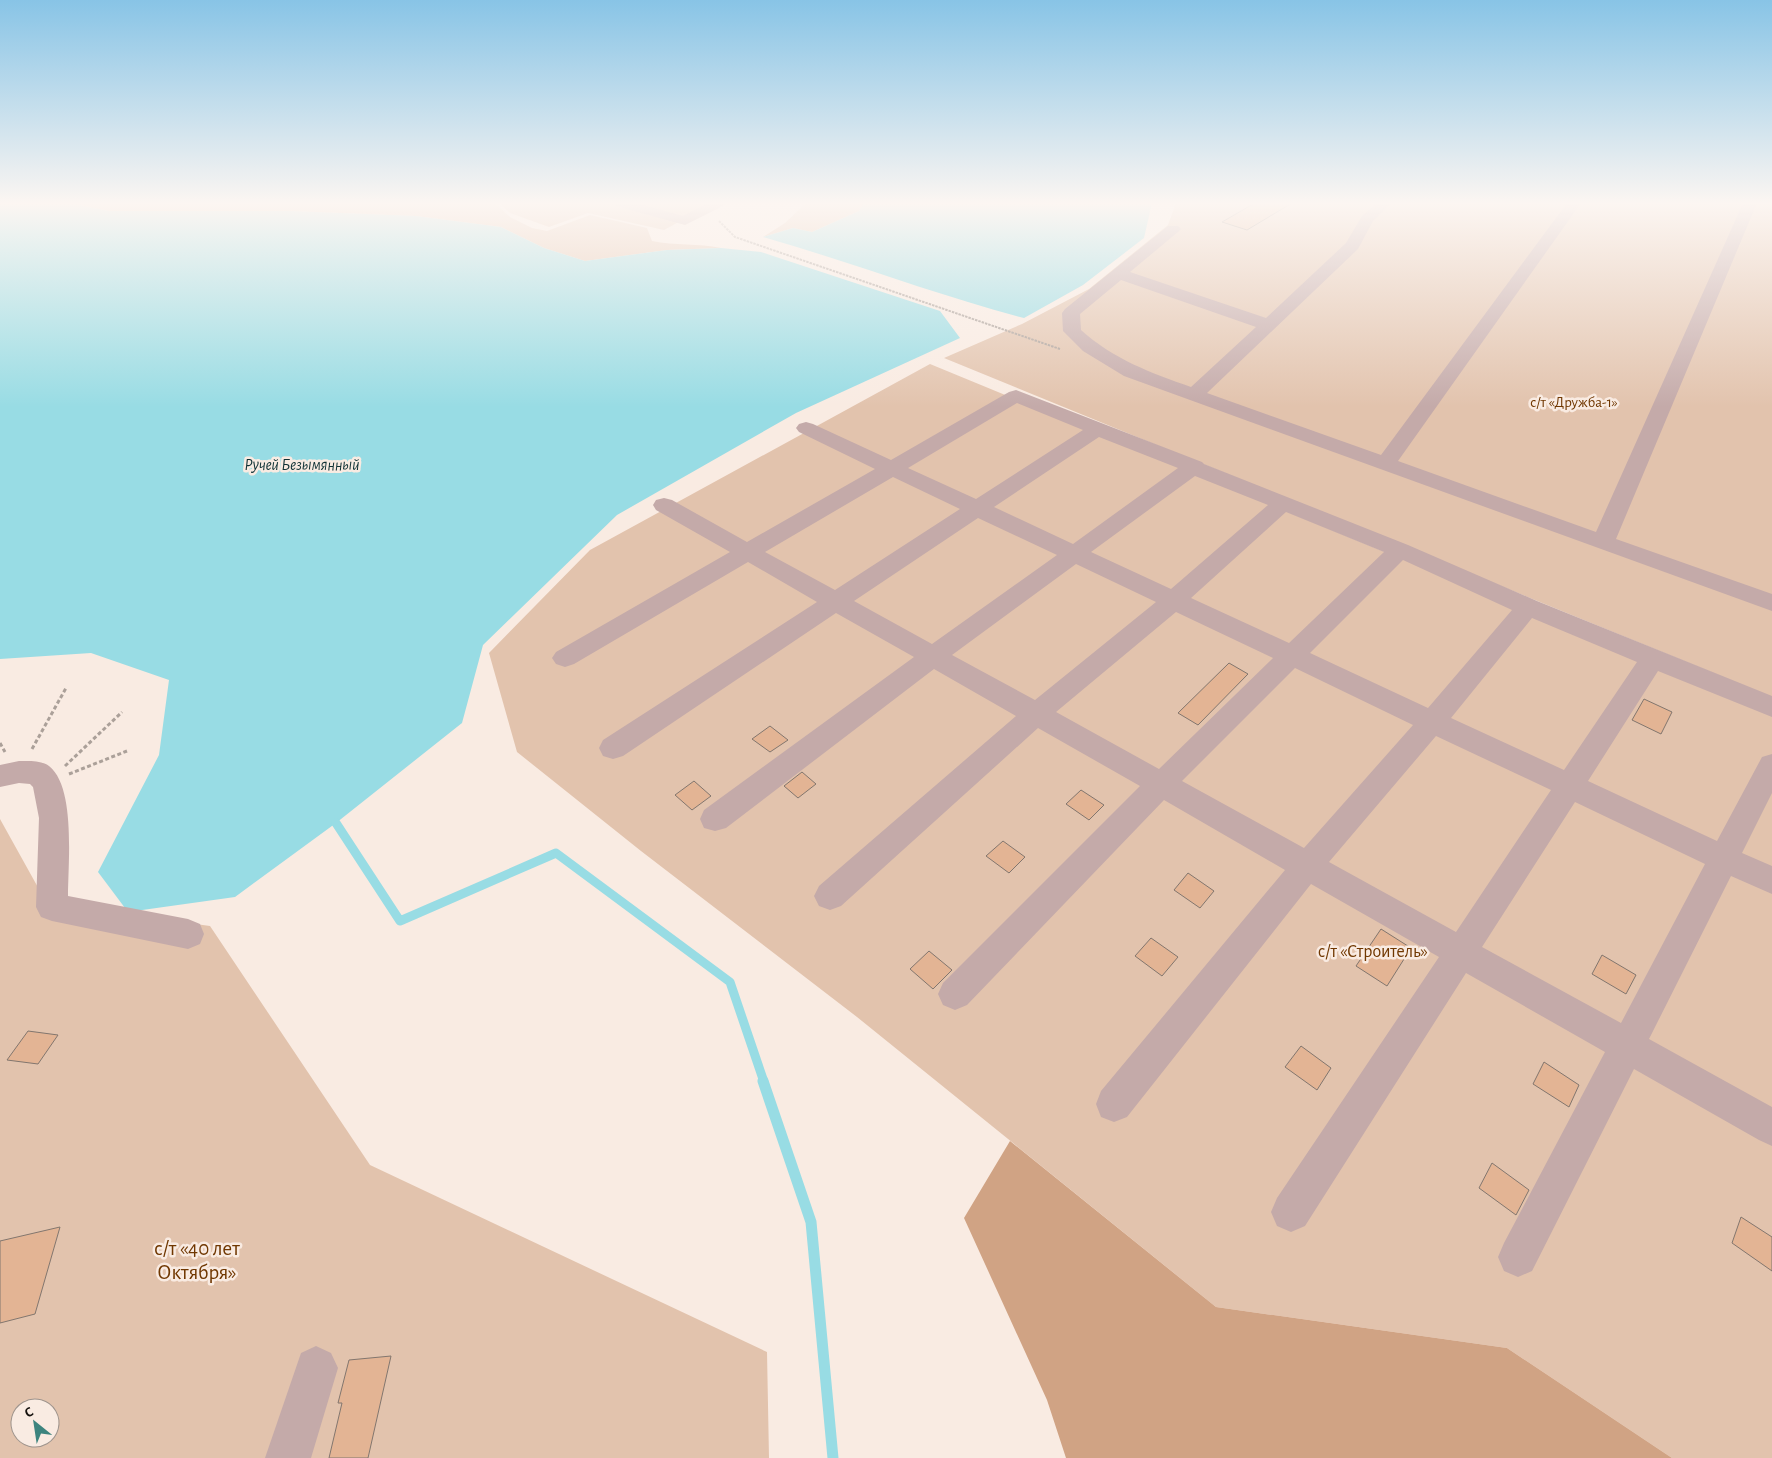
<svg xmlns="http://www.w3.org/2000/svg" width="1772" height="1458" viewBox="0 0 1772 1458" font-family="'Alegreya Sans',sans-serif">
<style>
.green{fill:#e2c3ad;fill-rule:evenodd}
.forest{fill:#d0a384}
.water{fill:#98dce4}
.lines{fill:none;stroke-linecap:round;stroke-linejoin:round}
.stream-far1{stroke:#98dce4;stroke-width:9}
.stream{stroke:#98dce4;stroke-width:11}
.building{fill:#e3b494;stroke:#82766e}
.path-far1{stroke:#aba099;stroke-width:2;stroke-dasharray:2.5 1;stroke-linecap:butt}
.path{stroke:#aba099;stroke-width:3;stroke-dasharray:4 2.5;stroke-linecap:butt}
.minor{fill:#c4aaa9;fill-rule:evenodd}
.labels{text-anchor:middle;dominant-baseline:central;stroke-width:5;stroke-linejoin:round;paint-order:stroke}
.far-park-label{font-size:15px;fill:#703700;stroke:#f9ebe2}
.far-water-label{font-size:16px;font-style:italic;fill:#0f3135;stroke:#f9ebe2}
.park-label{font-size:18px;fill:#703700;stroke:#f9ebe2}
.near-park-label{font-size:21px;fill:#703700;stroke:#f9ebe2}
</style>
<rect width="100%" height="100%" fill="#f9ebe2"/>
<g class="green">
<path d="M69 203H495L510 217 532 228 547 231 590 215 647 228 652 241C675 246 698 243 721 248L667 250 585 261 544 248 501 227 416 216 291 211H109Z"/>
<path d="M499 203H713L664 230 588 213 549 227 510 213Z"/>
<path d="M806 203H864L859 211 812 232 793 228 763 237 785 223Z"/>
<path d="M1176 203H1772V697L944 358 1022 324 1089 289 1168 225Z"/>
<path d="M930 364 1772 712V1458H1672L1507 1348 1216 1307 857 1017 641 851 517 752 489 653 590 550Z"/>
<path d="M0 819 40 891 117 913 210 926 370 1165 767 1352 769 1458H0ZM20 1408H50V1438H20Z"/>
</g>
<path class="forest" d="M1010 1141 1216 1307 1507 1348 1672 1458H1066L1047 1400 964 1218Z"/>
<g class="water">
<path d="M0 203H69L109 211H291L416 216 501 227 544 248 585 261 667 250 721 248 761 252 940 311 960 338 796 413 617 515 483 645 462 723 336 823 235 897 128 912 98 872 159 755 169 680 91 653 0 659Z"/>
<path d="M864 203H1152L1144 238 1083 285 1024 318C936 295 851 262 763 237L793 228 812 232 859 211Z"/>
</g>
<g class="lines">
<path class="stream-far1" d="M336 823 400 921 556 853 730 982 764 1082"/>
<path class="stream" d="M763 1081 811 1222 833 1458"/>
</g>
<g class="building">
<path d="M1255 203H1292L1247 230 1222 222Z"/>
<path d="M1229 663 1248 674 1198 725 1178 713Z"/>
<path d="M1644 699 1672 712 1661 734 1632 720Z"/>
<path d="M770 726 788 740 770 752 752 739Z"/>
<path d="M802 772 816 784 798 798 784 786Z"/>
<path d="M694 781 711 796 692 810 675 795Z"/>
<path d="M1081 790 1104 805 1089 820 1066 804Z"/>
<path d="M1003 841 1025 857 1009 873 986 856Z"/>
<path d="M1188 873 1214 891 1200 908 1174 890Z"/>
<path d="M1381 929 1411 948 1387 986 1356 966Z"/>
<path d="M1151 938 1178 957 1162 976 1135 956Z"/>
<path d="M929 951 952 970 933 989 910 969Z"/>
<path d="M1602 955 1636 975 1626 994 1592 974Z"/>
<path d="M28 1031 58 1035 38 1064 7 1060Z"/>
<path d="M1301 1046 1331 1068 1317 1090 1285 1067Z"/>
<path d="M1544 1062 1579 1085 1569 1107 1533 1084Z"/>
<path d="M1492 1163 1529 1190 1516 1215 1479 1188Z"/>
<path d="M1741 1217 1772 1237V1271L1732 1243Z"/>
<path d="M60 1227 35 1314 0 1323V1241Z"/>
<path d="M391 1356 368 1458H329L342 1403H338L349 1360Z"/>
</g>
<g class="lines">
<path class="path-far1" d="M719 221 735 237 1060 349"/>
<g class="path">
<path d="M0 743 5 752"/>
<path d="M32 749 66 688"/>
<path d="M65 766 122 712"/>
<path d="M69 774 127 751"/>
</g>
<g class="minor">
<path d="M614 203H636L683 216 708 203H725L723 206 685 225 616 206Z"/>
<path d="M1377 203H1392L1373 221 1358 249 1207 393 1381 455 1567 203H1581L1398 461 1596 532 1743 203H1757L1616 539 1772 594V611L1124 376 1083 351 1063 331 1062 313 1065 309 1168 226H1178L1181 229 1178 232 1130 272 1266 318 1346 243 1362 216ZM1121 280 1256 327 1191 387C1151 373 1113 359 1081 330L1080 314Z"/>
<path d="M1016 390 1202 462 1204 464 1408 545 1537 601 1772 696V717L1658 671 1588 781 1717 841 1762 757 1772 754V793L1742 853 1772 866V894L1731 876 1649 1039 1772 1107V1146L1759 1140 1634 1069 1532 1271 1518 1277 1504 1271 1498 1257 1504 1243 1605 1052 1466 973 1305 1226 1291 1232 1277 1226 1271 1212 1277 1198 1439 957 1311 884 1127 1117 1114 1122 1101 1117 1096 1104 1101 1091 1285 870 1164 800 967 1005 955 1010 943 1005 938 994 943 983 1140 786 1038 728 841 906 830 910 819 906 814 896 819 886 1016 716 934 669 726 828 715 831 704 828 700 819 704 810 914 657 836 613 623 756 613 759 603 756 599 748 603 740 817 602 748 562 574 664 565 667 556 664 552 658 556 652 730 552 656 510 653 505 656 500 664 498 672 500 747 542 875 469 799 432 796 428 799 424 806 422 813 424 891 460 1009 392ZM1017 403 1083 430 976 499 908 468ZM1099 437 1178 468 1073 544 994 507ZM1195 476 1268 505 1171 589 1091 552ZM893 477 960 509 835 590 765 552ZM1286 512 1384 552 1289 643 1191 598ZM978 518 1057 555 932 644 854 601ZM1403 560 1512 610 1428 708 1310 653ZM1076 564 1156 602 1035 700 952 655ZM1176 612 1273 658 1159 769 1056 712ZM1532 618 1637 662 1564 770 1451 718ZM1295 668 1413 725 1304 848 1182 781ZM1436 736 1551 790 1456 932 1329 862ZM1575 802 1705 864 1621 1023 1482 947Z"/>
<path d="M19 761C28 761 41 760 49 766 76 787 68 864 68 896L188 919 200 924 204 934 200 944 188 949 52 921 41 917 36 907 39 818 33 787 30 784 19 783 0 787V765Z"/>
<path d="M316 1346 331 1353 338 1368 311 1458H265L301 1353Z"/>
</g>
</g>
<linearGradient id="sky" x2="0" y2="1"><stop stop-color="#88c4e6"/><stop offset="0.5" stop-color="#fcf6f2"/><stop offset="1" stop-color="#fcf6f2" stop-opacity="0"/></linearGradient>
<rect width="1772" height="407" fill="url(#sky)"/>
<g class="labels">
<g class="far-park-label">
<text x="1574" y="402">с/т «Дружба-1»</text>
</g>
<g class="far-water-label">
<text x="302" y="465">Ручей Безымянный</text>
</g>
<g class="park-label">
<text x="1373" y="952">с/т «Строитель»</text>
</g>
<g class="near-park-label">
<text x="197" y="1248">с/т «40 лет<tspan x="197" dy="24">Октября»</tspan></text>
</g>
</g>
<g transform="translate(35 1423) rotate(330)"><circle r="24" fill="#f9ebe2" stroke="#9e948d"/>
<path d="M0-4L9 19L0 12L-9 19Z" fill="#3d847e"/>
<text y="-8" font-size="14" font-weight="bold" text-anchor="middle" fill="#15110e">С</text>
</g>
</svg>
